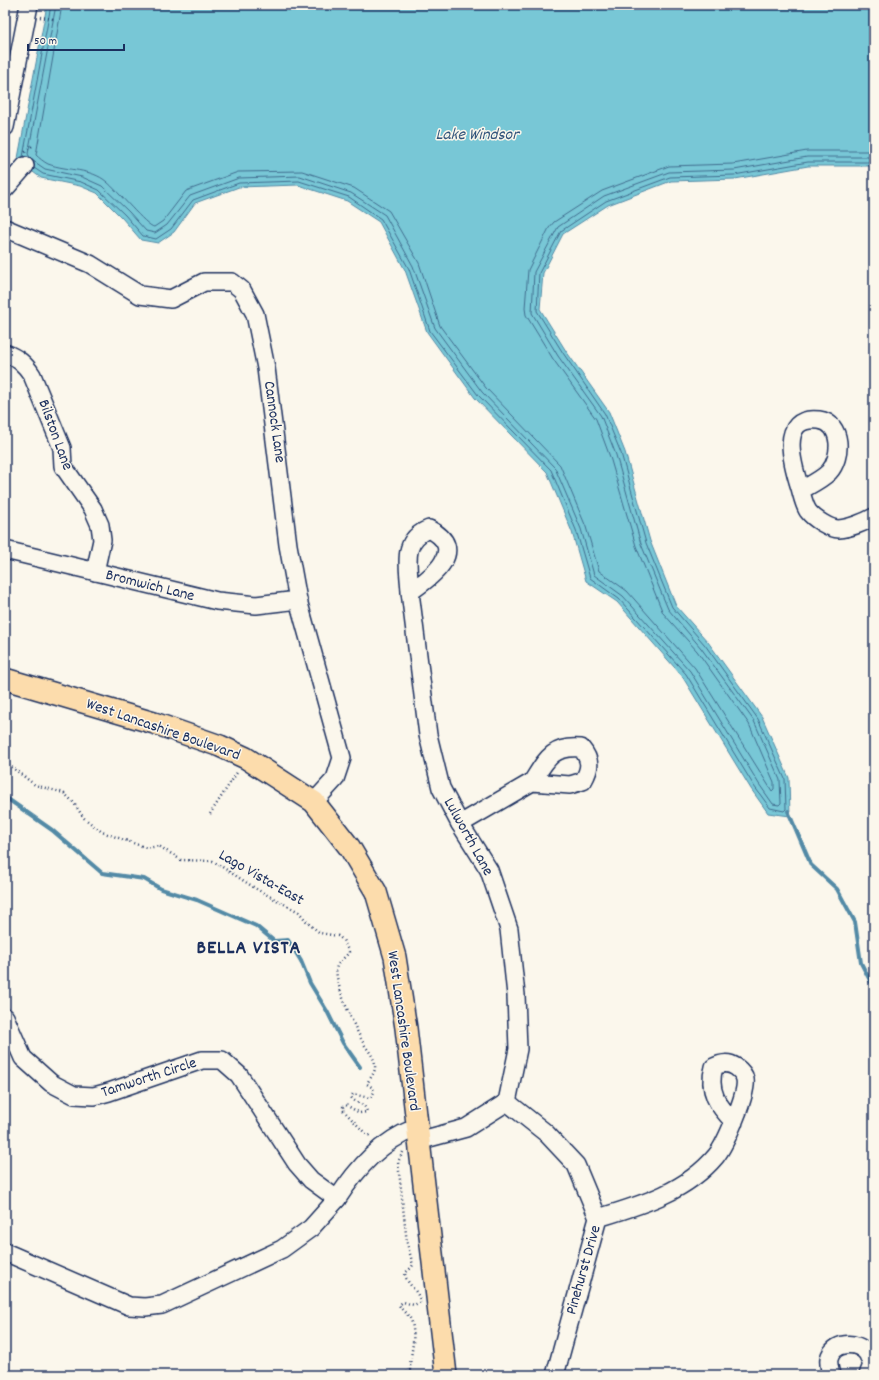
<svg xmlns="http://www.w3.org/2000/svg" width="879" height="1380" viewBox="0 0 879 1380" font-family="Dekko,sans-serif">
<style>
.water{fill:#78c7d6;stroke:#538aa6}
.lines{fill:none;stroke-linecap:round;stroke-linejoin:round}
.shore{stroke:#406c8e;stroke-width:1}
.stream{stroke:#538aa6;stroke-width:4}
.minor-casing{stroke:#1b2f5e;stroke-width:20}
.major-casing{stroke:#1b2f5e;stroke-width:24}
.path{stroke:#1b2f5e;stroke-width:2.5;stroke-dasharray:1 3;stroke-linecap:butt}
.minor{stroke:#fbf7ec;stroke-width:17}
.major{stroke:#fcdcac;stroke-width:21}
.labels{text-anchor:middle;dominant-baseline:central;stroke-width:3;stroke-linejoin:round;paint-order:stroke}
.street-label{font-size:16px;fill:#1b2f5e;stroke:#fbf7ec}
.water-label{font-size:17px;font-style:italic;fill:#32557c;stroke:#fbf7ec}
.district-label{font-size:20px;font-weight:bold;letter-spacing:1px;fill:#1b2f5e;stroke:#fbf7ec}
</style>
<rect width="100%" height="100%" fill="#fbf7ec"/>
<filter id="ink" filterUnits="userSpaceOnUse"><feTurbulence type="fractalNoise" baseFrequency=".025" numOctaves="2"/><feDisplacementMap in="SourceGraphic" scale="8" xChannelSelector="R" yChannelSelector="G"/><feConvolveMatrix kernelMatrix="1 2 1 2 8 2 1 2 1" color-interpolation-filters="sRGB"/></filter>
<g filter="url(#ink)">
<path class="water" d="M47 5H874V166H808L735 179 671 181 608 205 563 234 543 273 540 309 566 351 609 412 625 452 650 541 676 606 708 642 762 717 789 778 790 816 768 813 751 789 682 676 617 602 586 581 572 532 547 472 475 398 427 332 405 270 379 222 347 201 298 185 239 187 195 203 174 232 158 243 141 240 122 218 97 193 80 186 41 178 25 166 18 158Z"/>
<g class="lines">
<g class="shore">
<path d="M62 5 36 155C39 158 44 162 48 164 67 171 91 168 107 182 117 190 146 226 154 227L163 221 186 191 238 172 302 171 354 188 389 211 419 263 440 326 486 388 560 465 586 527 599 571 627 591 695 668 772 791 774 789V782L749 724 697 651 663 613 636 546 610 457 596 419 553 359 526 315 525 308 528 270 549 228 554 222 602 191 669 166 733 164 807 151H874"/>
<path d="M23 157 51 5"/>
<path d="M31 159 28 154 56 5"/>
<path d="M32 160 45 169 82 177 102 186 129 212 146 231 155 233 167 225 190 196 239 178 300 176 351 193 385 215 413 266 435 328 482 392 555 468 581 529 594 575 623 596 690 671 759 784 773 804 779 805 781 803 780 780 754 721 701 648 668 609 641 544 616 455 601 416 558 356 532 313 534 272 558 227 604 196 669 172 734 170 807 157H874"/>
<path d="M34 168 43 174 81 182 99 190 125 215 143 236 156 239 171 229 193 200 239 183 299 181 349 197 381 219 409 269 430 331 478 395 551 470 576 530 590 578 619 599 686 674 754 786 770 808 784 811 786 809 785 779 758 719 705 645 672 607 646 543 621 453 605 414 563 353 537 311 539 273 561 231 606 201 670 177 734 175 808 162H874"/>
</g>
<g class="stream">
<path d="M5 797 52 830 102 873 144 879 161 889 197 900 256 926 274 941 288 940 301 961 310 983 327 1011 343 1043 360 1067"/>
<path d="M788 811 811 865 837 889 855 922 861 963 874 988"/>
</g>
<g class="minor-casing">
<g id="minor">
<path d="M5 127 29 5"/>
<path d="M5 189 25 166"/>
<path d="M5 228 90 264 140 295 171 299 204 282H232L242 290 255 314 266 368 288 545 298 600 342 758 335 779 314 802"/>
<path d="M5 353C18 358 25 364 32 375L62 448 63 466 93 509 100 525 102 540 95 572"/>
<path d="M801 490C810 485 821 480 829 472 842 458 843 423 819 420 777 415 793 466 800 488 802 495 804 505 808 511 814 519 830 529 839 529 850 528 865 522 874 517"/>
<path d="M5 550 217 601 256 605 298 600"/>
<path d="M410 592C409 567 400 540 429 529 469 549 432 577 410 592L428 735 441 788 460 824 489 870 509 929 516 995 518 1049 507 1102 466 1128 418 1141"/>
<path d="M460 824 532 782 570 785 583 781C591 768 591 760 581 748 552 745 546 760 532 782"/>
<path d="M5 1017 23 1058 51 1083 74 1095 94 1096 109 1092 202 1060H222L239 1075 297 1164 311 1180 337 1199 311 1228 282 1249 162 1305 145 1307 129 1306 5 1252"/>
<path d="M507 1102 546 1133 576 1165 598 1218 555 1375"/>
<path d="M337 1199C358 1167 380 1142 417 1127"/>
<path d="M598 1218C641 1205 686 1192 716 1156 725 1145 748 1093 745 1079 744 1074 740 1070 736 1067 729 1062 721 1063 714 1067 707 1091 718 1106 734 1122"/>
<path d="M831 1375C830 1370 828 1364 829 1359 833 1342 856 1340 867 1353 869 1356 870 1362 872 1365L868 1375"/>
</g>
</g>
<g class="major-casing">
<path id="major" d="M5 679 154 723 220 746 246 758 314 802 350 848 376 892 395 957 406 1028 446 1375"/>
</g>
<g class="path">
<path d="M40 17 53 19"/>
<path d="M25 152 32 146"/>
<path d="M5 762 35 785 64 793 73 802 84 818 102 832 147 848 159 846 181 860 213 861 258 890 299 912 308 923 320 933 338 936 343 940 349 952C346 957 340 960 337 966 332 979 356 1031 364 1044 368 1051 374 1056 375 1065 376 1073 370 1077 367 1084L373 1088 374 1092 372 1096 369 1098 353 1094 351 1097C355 1104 365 1102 367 1112L360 1113 346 1105 343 1107V1110L364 1132 372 1137"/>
<path d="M210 814 238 771"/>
<path d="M403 1152 398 1162 407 1243 413 1265 411 1268 405 1273C406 1285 419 1290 420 1302L414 1305 403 1302 399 1305C402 1311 409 1315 411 1320 417 1337 410 1353 410 1370L404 1375"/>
</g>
<use href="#minor" class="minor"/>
<use href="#major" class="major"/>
</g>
</g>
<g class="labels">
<g class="street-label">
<text transform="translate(274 422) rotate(82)">Cannock Lane</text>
<text transform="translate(55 435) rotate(70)">Bilston Lane</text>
<text transform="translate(150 586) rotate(14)">Bromwich Lane</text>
<text transform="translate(163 730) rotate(19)">West Lancashire Boulevard</text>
<text transform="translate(468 837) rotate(61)">Lulworth Lane</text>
<text transform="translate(261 878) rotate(30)">Lago Vista-East</text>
<text transform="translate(403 1031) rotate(82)">West Lancashire Boulevard</text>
<text transform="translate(149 1078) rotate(-18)">Tamworth Circle</text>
<text transform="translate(584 1270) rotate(-74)">Pinehurst Drive</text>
</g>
<g class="water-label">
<text x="477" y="136">Lake Windsor</text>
</g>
<g class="district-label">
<text x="249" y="949">BELLA VISTA</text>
</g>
</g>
<rect width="879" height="1380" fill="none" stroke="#fbf7ec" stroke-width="20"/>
<rect x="10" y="10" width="859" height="1360" fill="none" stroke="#1b2f5e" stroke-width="1.5" filter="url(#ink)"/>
<path d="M28 44v6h96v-6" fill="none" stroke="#1b2f5e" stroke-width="2"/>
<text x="34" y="44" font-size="12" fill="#1b2f5e" stroke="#fbf7ec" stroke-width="3" paint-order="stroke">50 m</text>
</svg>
